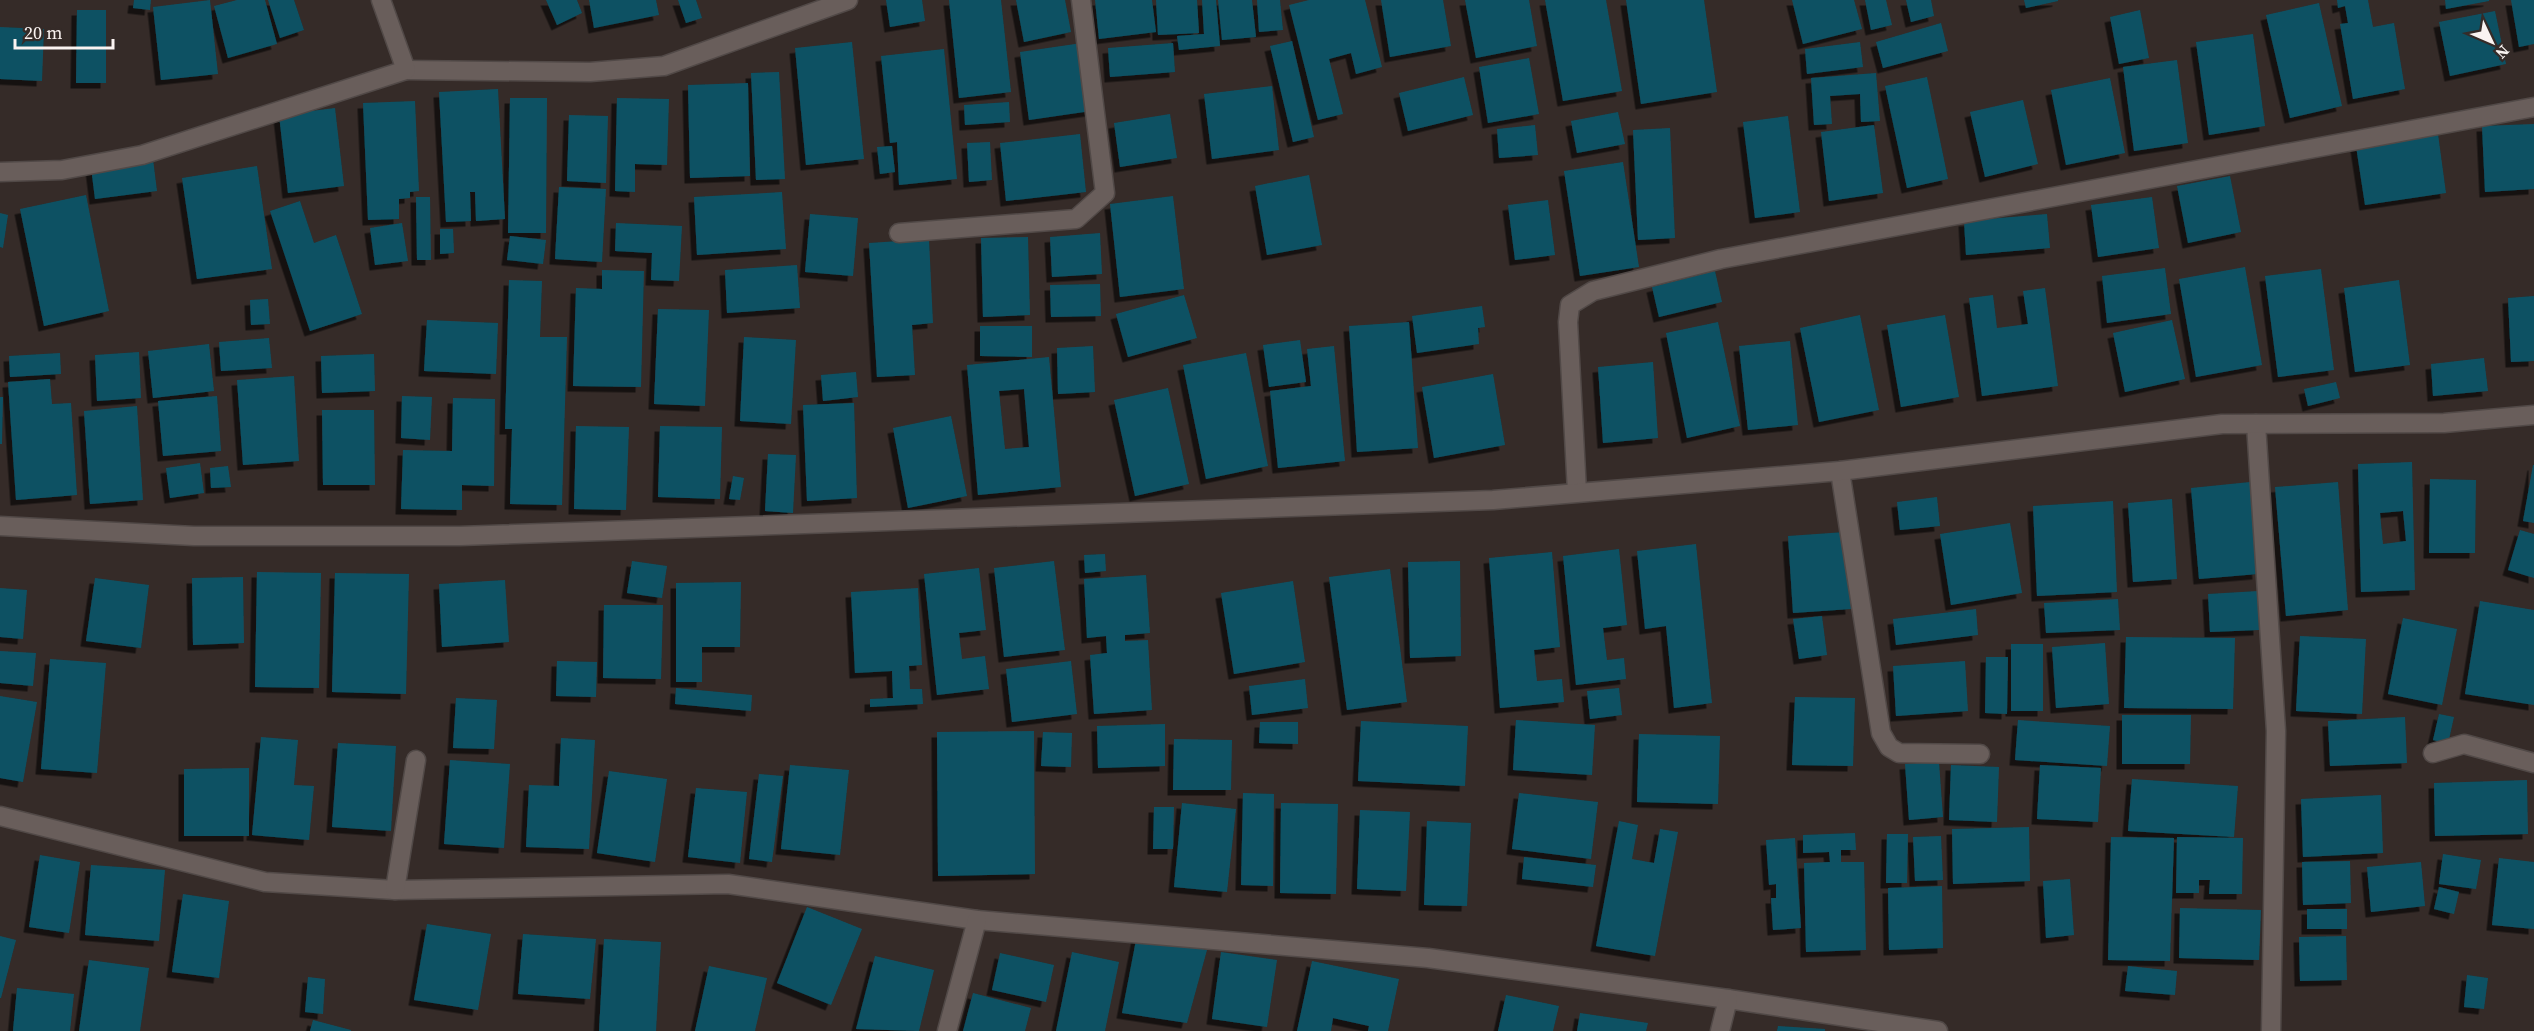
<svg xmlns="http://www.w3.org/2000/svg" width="2534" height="1031" viewBox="0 0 2534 1031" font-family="'Source Serif 4',serif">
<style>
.building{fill:#0c5163;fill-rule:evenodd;filter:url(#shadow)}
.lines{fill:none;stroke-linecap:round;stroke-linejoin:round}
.minor-casing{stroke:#514947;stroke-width:21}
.minor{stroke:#695e5b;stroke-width:18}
</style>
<defs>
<filter id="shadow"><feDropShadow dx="-5.5" dy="5.5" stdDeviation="0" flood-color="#0009"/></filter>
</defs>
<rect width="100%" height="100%" fill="#352b28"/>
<g class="building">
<path d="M134 0H151L150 10 133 8Z"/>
<path d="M210 0 218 74 161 80 153 7Z"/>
<path d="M237 0H265L277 44 228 58 214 6Z"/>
<path d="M268 0H294L304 30 280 38Z"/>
<path d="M546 0H577L582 13 557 25Z"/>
<path d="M589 0H656L659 15 594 28Z"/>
<path d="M678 0H696L702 18 686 23Z"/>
<path d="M886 0H922L925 21 890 27Z"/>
<path d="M949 0H1001L1011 92 959 98Z"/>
<path d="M1016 0H1065L1071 32 1024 42Z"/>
<path d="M1095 0H1152L1156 32 1099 39Z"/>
<path d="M1156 0H1197L1199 33 1158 35Z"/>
<path d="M1202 0H1216L1220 46 1179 50 1177 36 1204 34Z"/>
<path d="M1218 0H1252L1256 37 1222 40Z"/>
<path d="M1257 0H1280L1283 30 1259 32Z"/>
<path d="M1309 0H1365L1382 67 1356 74 1351 53 1329 59 1343 114 1318 120 1289 5Z"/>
<path d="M1381 0H1443L1451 46 1390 57Z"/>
<path d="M1465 0H1529L1537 46 1476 58Z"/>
<path d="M1545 0H1606L1622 91 1563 101Z"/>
<path d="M1626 0H1704L1717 92 1641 104Z"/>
<path d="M1792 0H1854L1862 29 1803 44Z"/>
<path d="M1865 0H1886L1892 25 1871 30Z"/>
<path d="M1906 0H1931L1934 16 1911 22Z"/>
<path d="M2024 0H2058V1L2026 8Z"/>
<path d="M2337 0H2368L2373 27 2394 23 2405 89 2353 99 2340 24 2348 23 2345 6 2338 8Z"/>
<path d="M2445 0H2489V1L2446 9Z"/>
<path d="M2511 0H2534V44L2519 47Z"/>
<path d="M2319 3 2342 106 2290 118 2266 15Z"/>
<path d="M77 10H106V83H76Z"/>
<path d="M2140 10 2149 58 2119 64 2110 17Z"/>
<path d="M2495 11 2506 64 2450 76 2439 22Z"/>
<path d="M1941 23 1948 51 1883 68 1876 42Z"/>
<path d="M0 27 44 29 42 81 0 79Z"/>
<path d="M2253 34 2265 126 2209 135 2196 42Z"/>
<path d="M1292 41 1314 137 1293 142 1270 46Z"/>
<path d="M852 42 864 159 806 165 795 48Z"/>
<path d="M1860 42 1863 67 1807 74 1805 49Z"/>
<path d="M1082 43 1091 111 1029 120 1020 52Z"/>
<path d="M1173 43 1175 72 1110 77 1108 48Z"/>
<path d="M944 49 957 179 899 185 897 142 890 143 881 56Z"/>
<path d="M1529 58 1539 114 1488 123 1479 67Z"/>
<path d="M2177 60 2188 143 2134 151 2123 67Z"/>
<path d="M779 72 785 179 756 180 751 73Z"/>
<path d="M1876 73 1880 121 1861 122 1860 94 1830 96 1832 124 1814 125 1811 78Z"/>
<path d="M1464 77 1473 115 1408 131 1399 93Z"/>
<path d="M1927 77 1948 179 1907 188 1885 86Z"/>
<path d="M2110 78 2125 153 2066 165 2051 90Z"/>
<path d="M748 83 750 176 690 178 688 85Z"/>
<path d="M1272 86 1279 150 1212 159 1204 94Z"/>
<path d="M498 89 505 219 476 221 475 192H470L471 221 446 222 439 92Z"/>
<path d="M510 98H547L546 233H508Z"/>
<path d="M617 98 669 99 667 165 635 164V192L615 191Z"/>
<path d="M2023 100 2038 164 1985 177 1970 112Z"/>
<path d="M415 101 419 191 410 192V198L399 199V219L368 220 363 103Z"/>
<path d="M1009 102 1010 122 965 125 964 105Z"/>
<path d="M335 108 344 186 288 193 279 115Z"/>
<path d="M1618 112 1625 144 1577 153 1571 121Z"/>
<path d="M1170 114 1177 158 1120 167 1114 123Z"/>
<path d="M569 115 608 116 606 183 567 181Z"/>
<path d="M1788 116 1800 212 1755 218 1743 122Z"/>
<path d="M2534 124V189L2485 192 2482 126Z"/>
<path d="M1535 125 1538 155 1499 158 1497 129Z"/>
<path d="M1874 125 1883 193 1829 201 1821 132Z"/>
<path d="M1670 128 1675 238 1638 240 1633 130Z"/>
<path d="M1080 134 1086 192 1006 201 1000 143Z"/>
<path d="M2438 134 2446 193 2365 205 2356 146Z"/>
<path d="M990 142 992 180 969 182 967 143Z"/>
<path d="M892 146 895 172 880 174 877 147Z"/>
<path d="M153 159 157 191 95 199 91 167Z"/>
<path d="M1623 162 1639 267 1580 276 1564 171Z"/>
<path d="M257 166 272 269 197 279 182 178Z"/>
<path d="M1309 175 1322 245 1267 255 1255 186Z"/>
<path d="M2230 176 2241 232 2188 243 2177 186Z"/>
<path d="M559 187 606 189 602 262 555 259Z"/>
<path d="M782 192 786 249 697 255 694 197Z"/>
<path d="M86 195 109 311 44 326 20 209Z"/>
<path d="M1173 196 1184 289 1120 297 1110 204Z"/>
<path d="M416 197H430L431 260H417Z"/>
<path d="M2152 197 2159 248 2098 257 2091 205Z"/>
<path d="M1548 200 1555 255 1515 260 1508 205Z"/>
<path d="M300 201 314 243 336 235 362 314 310 331 270 211Z"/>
<path d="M0 213 8 215 3 248 0 247Z"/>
<path d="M810 214 858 218 853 276 805 272Z"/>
<path d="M2047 214 2050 248 1966 255 1964 221Z"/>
<path d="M402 223 408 261 375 265 370 228Z"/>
<path d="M616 223 682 226 679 281 651 280 652 253 615 251Z"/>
<path d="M440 229H453L454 253 440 254Z"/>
<path d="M1100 233 1102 274 1052 277 1050 237Z"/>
<path d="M510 236 546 240 543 264 507 260Z"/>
<path d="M1028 237 1030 315 983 317 981 238Z"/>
<path d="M929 239 933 323 912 325 915 375 877 377 869 243Z"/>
<path d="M797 265 800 308 727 313 725 270Z"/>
<path d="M2245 267 2262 365 2196 377 2179 279Z"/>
<path d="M2165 268 2171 314 2107 323 2102 276Z"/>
<path d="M2321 269 2334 370 2278 377 2265 276Z"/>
<path d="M602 270 644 271 641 387 573 386 576 288 602 289Z"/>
<path d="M1715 271 1722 302 1659 317 1652 287Z"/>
<path d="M509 280 542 281 540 337H567L562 505 510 504 512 429H505Z"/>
<path d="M2399 280 2410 365 2355 372 2344 288Z"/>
<path d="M1100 284 1101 316 1051 317 1050 285Z"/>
<path d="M2045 288 2058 386 1982 396 1969 298 1993 295 1997 328 2028 324 2023 291Z"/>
<path d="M1184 295 1197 338 1128 357 1116 314Z"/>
<path d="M2534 296V361L2511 362 2508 298Z"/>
<path d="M268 299 270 324 251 325 250 300Z"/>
<path d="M1482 306 1485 327 1478 328 1479 344 1417 353 1412 316Z"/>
<path d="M658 309 709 310 705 406 654 404Z"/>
<path d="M1860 315 1879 410 1819 422 1800 328Z"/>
<path d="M1945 315 1959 397 1901 407 1887 325Z"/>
<path d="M427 320 498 323 496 374 424 371Z"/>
<path d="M2172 320 2185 379 2125 392 2113 333Z"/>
<path d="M1409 322 1418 448 1357 452 1349 326Z"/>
<path d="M1718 322 1740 426 1687 438 1666 333Z"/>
<path d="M980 326H1032V357L980 356Z"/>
<path d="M744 337 796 340 791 424 740 421Z"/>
<path d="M269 338 272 368 221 371 219 342Z"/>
<path d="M1300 340 1306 382 1269 387 1263 345Z"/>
<path d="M1790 341 1798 425 1748 430 1739 346Z"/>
<path d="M209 344 214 391 153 398 148 351Z"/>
<path d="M1093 346 1095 392 1058 394 1057 348Z"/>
<path d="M1334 346 1345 461 1278 468 1270 391 1311 386 1307 349Z"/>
<path d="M139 352 141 398 97 401 95 355Z"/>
<path d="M60 353 61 374 10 377 9 356Z"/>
<path d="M1246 353 1268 466 1206 479 1183 365Z"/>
<path d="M374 354 375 391 322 393 321 356Z"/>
<path d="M1049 357 1061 487 978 495 967 365ZM1024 389 1029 447 1005 449 999 391Z"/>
<path d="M2484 358 2488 391 2433 396 2431 364Z"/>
<path d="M1653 362 1658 438 1603 443 1598 367Z"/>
<path d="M856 372 858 397 823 401 821 375Z"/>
<path d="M1493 374 1505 445 1434 458 1422 387Z"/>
<path d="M294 376 299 461 243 465 237 380Z"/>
<path d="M50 379 52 404 71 403 77 495 16 500 8 382Z"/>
<path d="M2336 382 2340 398 2308 406 2304 389Z"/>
<path d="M1168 388 1189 484 1135 496 1114 400Z"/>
<path d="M217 396 221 451 163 456 158 401Z"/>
<path d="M402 396 432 397 430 440 401 438Z"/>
<path d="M0 397H3L2 444H0Z"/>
<path d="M453 398 495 399 494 486 462 485V510L401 509 403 450 452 451Z"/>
<path d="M854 403 857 498 807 501 803 405Z"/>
<path d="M137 406 143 500 90 504 84 411Z"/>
<path d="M322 410H374L375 485H323Z"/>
<path d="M951 416 967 496 908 508 893 428Z"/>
<path d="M576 426 629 427 626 510 574 509Z"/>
<path d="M660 426 722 427 720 499 658 497Z"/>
<path d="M768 454 796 455 793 513 765 511Z"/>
<path d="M2412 462 2415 590 2361 592 2358 464ZM2403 511 2406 541 2383 544 2380 513Z"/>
<path d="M200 463 204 493 170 498 166 468Z"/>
<path d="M2533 465H2534V523L2523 521Z"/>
<path d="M228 466 231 487 211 488 210 468Z"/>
<path d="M733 476 744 478 740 500 729 499Z"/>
<path d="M2430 479 2476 480 2475 553H2429Z"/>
<path d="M2250 482 2258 574 2199 579 2191 488Z"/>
<path d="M2338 482 2348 610 2286 616 2275 487Z"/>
<path d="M1937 497 1940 526 1900 530 1897 502Z"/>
<path d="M2172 499 2177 579 2133 582 2128 503Z"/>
<path d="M2113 501 2117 592 2037 596 2033 506Z"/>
<path d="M2010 523 2022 593 1951 605 1940 534Z"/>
<path d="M2520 530 2534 534V578L2508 570Z"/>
<path d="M1845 532 1851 609 1793 613 1788 536Z"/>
<path d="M1696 544 1712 703 1674 708 1666 626 1645 629 1637 551Z"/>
<path d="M1619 549 1627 625 1603 628 1607 660 1624 658 1626 679 1576 685 1563 556Z"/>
<path d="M1552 552 1560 647 1534 650 1537 681 1562 679 1564 702 1500 708 1489 558Z"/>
<path d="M1105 554 1106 571 1085 573 1084 555Z"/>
<path d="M632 561 667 566 662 598 627 593Z"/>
<path d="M1054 561 1065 650 1004 657 994 568Z"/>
<path d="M1460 561 1461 656 1410 658 1408 562Z"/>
<path d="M979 568 986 630 959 633 962 659 985 656 989 689 937 695 924 574Z"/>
<path d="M1390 569 1407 702 1347 710 1329 577Z"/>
<path d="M257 572 321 573 319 688 255 687Z"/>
<path d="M335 573 409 574 406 694 332 692Z"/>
<path d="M1146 575 1150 633 1125 635V641L1148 640 1152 710 1094 714 1090 655 1107 653 1106 636 1087 638 1084 579Z"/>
<path d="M243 577 244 643 193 645 192 578Z"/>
<path d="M95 578 149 585 141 648 86 641Z"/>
<path d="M505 580 509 642 442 647 439 584Z"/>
<path d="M1293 581 1305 662 1234 674 1221 593Z"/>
<path d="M741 582 740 647H702V682H676V583Z"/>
<path d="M0 588 27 590 23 639 0 637Z"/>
<path d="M918 588 922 665 909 666 910 689H922L923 704 870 707V699L893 698 892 671 855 673 851 592Z"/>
<path d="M2258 591 2259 630 2210 632 2208 594Z"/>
<path d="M2118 599 2120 630 2046 633 2044 603Z"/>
<path d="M2480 601 2534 610V705L2465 694Z"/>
<path d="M604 605H663L661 679 603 678Z"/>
<path d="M1976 609 1978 635 1896 645 1893 619Z"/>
<path d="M1822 616 1827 655 1799 659 1793 619Z"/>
<path d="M2403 618 2457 629 2442 705 2388 694Z"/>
<path d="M2300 636 2366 639 2362 714 2296 711Z"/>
<path d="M2126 637 2235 638 2233 709 2124 708Z"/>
<path d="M2105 643 2109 704 2056 708 2052 647Z"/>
<rect x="2011" y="644" width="32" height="67"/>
<path d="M0 651 36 653 33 686 0 683Z"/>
<path d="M1986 657H2008L2007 714 1985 713Z"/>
<path d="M50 659 106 663 97 773 41 769Z"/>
<path d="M557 661 597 662 596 697 556 696Z"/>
<path d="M1071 661 1077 714 1012 722 1006 669Z"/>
<path d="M1965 661 1968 711 1896 716 1893 666Z"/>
<path d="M1305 679 1308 708 1252 715 1249 686Z"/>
<path d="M676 688 752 695 751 711 675 704Z"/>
<path d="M1619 688 1622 715 1590 719 1587 691Z"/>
<path d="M0 696 37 702 23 782 0 778Z"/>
<path d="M1795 697 1855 698 1853 766 1792 765Z"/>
<path d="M456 698 497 700 494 749 453 748Z"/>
<path d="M2439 714 2454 717 2448 744 2433 740Z"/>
<path d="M2122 715H2191L2190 764H2122Z"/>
<path d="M2405 717 2407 763 2330 766 2328 721Z"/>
<path d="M1516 720 1595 725 1592 775 1513 770Z"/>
<path d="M2018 720 2110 726 2107 766 2015 760Z"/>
<path d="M1361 721 1468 726 1465 786 1358 781Z"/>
<path d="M1260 722H1298V744L1259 743Z"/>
<path d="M1165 724V766L1098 768 1097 726Z"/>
<path d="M1034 731 1035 874 938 876 937 732Z"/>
<path d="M1043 732 1072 733 1071 767 1041 766Z"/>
<path d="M1639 734 1720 736 1718 804 1637 802Z"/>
<path d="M261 737 298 740 294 785 314 786 309 840 252 835Z"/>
<path d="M561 738 595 740 589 849 526 847 529 785 559 786Z"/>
<path d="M1174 739 1232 740 1231 790H1173Z"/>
<path d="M338 743 396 746 391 831 332 827Z"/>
<path d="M450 760 510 764 504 848 444 844Z"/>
<path d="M1939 762 1943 817 1909 820 1905 764Z"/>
<path d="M790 765 849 770 840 855 781 849Z"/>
<path d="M1951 765 1999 767 1997 822 1949 820Z"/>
<path d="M2040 765 2101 768 2098 822 2037 819Z"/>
<path d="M249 768V836H184V769Z"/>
<path d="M609 771 667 779 655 862 597 853Z"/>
<path d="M759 774 783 776 772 862 749 859Z"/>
<path d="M2132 779 2238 786 2234 837 2128 831Z"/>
<path d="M2527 780 2528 834 2435 836 2434 783Z"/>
<path d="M696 788 747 792 740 863 688 857Z"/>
<path d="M1243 793 1274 794 1273 886 1241 885Z"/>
<path d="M1519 793 1598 802 1591 859 1512 849Z"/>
<path d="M2381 795 2383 853 2303 857 2301 799Z"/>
<path d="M1182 803 1236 809 1227 892 1174 887Z"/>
<path d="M1281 803 1338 804 1336 894 1280 893Z"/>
<path d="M1154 807H1174L1173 849H1153Z"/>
<path d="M1360 810 1410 812 1406 891 1357 889Z"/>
<path d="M1427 821 1471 823 1467 906 1424 905Z"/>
<path d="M1619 821 1638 825 1632 859 1654 863 1660 829 1678 832 1655 956 1596 946Z"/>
<path d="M2029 827 2030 881 1953 884 1952 829Z"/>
<path d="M1855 833 1856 850H1841V862H1864L1866 950 1806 952 1804 863 1830 862 1829 852 1803 853V835Z"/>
<path d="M1887 834H1908L1907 883H1886Z"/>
<path d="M1941 836 1943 880 1915 881 1913 837Z"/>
<path d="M2111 837 2174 838 2170 961 2108 960Z"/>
<path d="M2177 837 2243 838 2242 894H2209L2210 880H2199V893H2176Z"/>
<path d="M1795 838 1801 928 1773 930 1771 898H1776V884L1769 885 1766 840Z"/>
<path d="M2443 854 2481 860 2476 889 2439 884Z"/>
<path d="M40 855 80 862 69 933 29 927Z"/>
<path d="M1524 857 1596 865 1593 887 1522 879Z"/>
<path d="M2499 858 2534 862V929L2492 925Z"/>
<path d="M2350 861 2351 903 2303 905 2302 862Z"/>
<path d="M2421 862 2425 906 2371 912 2367 867Z"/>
<path d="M91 865 165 870 159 941 85 935Z"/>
<path d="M2070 879 2074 935 2046 938 2043 881Z"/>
<path d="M1942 886 1943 948 1889 950 1888 888Z"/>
<path d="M2439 887 2459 892 2454 914 2434 909Z"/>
<path d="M183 894 229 901 219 978 172 972Z"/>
<path d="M807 907 862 929 831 1005 777 983Z"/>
<path d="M2180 908 2261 910 2259 960 2179 958Z"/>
<rect x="2307" y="909" width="40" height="20"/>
<path d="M427 924 491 934 478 1010 414 1000Z"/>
<path d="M523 934 596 939 590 999 518 994Z"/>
<path d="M1137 935 1207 950 1187 1023 1122 1013Z"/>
<path d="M0 936 16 940 1 998H0Z"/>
<path d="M2346 936 2347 980 2300 981 2299 937Z"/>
<path d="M604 939 661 942 656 1031H599Z"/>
<path d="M1072 952 1119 962 1105 1031H1056Z"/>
<path d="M1221 952 1277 960 1267 1027 1212 1019Z"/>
<path d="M1000 953 1054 965 1046 1002 992 990Z"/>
<path d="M875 956 934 970 919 1031 856 1029Z"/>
<path d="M89 960 149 968 140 1031H79Z"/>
<path d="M1312 961 1399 979 1388 1031H1368L1369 1026 1333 1018 1331 1031H1297Z"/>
<path d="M709 966 767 978 755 1031H695Z"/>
<path d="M2128 966 2177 971 2175 995 2125 991Z"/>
<path d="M2467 975 2488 978 2484 1009 2464 1007Z"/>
<path d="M308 977 325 979 323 1014 305 1012Z"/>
<path d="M17 988 74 994 70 1031H13Z"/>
<path d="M973 993 1031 1008 1025 1031H963Z"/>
<path d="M1506 995 1559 1006 1553 1031H1498Z"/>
<path d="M1580 1013 1648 1023 1646 1031H1577Z"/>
<path d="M313 1020 351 1030V1031H310Z"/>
<path d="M1778 1026 1825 1029V1031H1777Z"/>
</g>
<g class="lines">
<g class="minor-casing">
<g id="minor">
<path d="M406 70 590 72 664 66 848 0"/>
<path d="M0 172 62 170 142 155 406 70 381 0"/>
<path d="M899 233 1076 219 1105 193 1081 0"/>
<path d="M2256 424 2276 731 2271 1031"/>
<path d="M1840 471 1881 733 1889 747 1899 753 1980 754"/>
<path d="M1577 492 1568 322 1570 305 1593 291 1721 259 2534 107"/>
<path d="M0 526 194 536H460L1493 500 1840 471 2222 424 2444 423 2534 415"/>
<path d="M2433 753 2464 744 2534 763"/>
<path d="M0 816 265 882 395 890 728 884 977 920 1428 958 1728 999 1938 1031"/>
<path d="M395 890 416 760"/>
<path d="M947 1031 977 920"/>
<path d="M1720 1031 1728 999"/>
</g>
</g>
<use href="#minor" class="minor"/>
</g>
<g transform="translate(2492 42) rotate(134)" stroke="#352b28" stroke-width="4.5" paint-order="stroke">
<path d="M0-4.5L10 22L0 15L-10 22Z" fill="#faf3f1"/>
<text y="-9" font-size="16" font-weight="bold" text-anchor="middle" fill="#faf3f1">N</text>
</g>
<path d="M15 39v9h98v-9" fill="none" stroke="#faf3f1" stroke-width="3"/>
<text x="24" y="39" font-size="18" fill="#faf3f1" stroke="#352b28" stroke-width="4.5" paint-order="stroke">20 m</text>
</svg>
